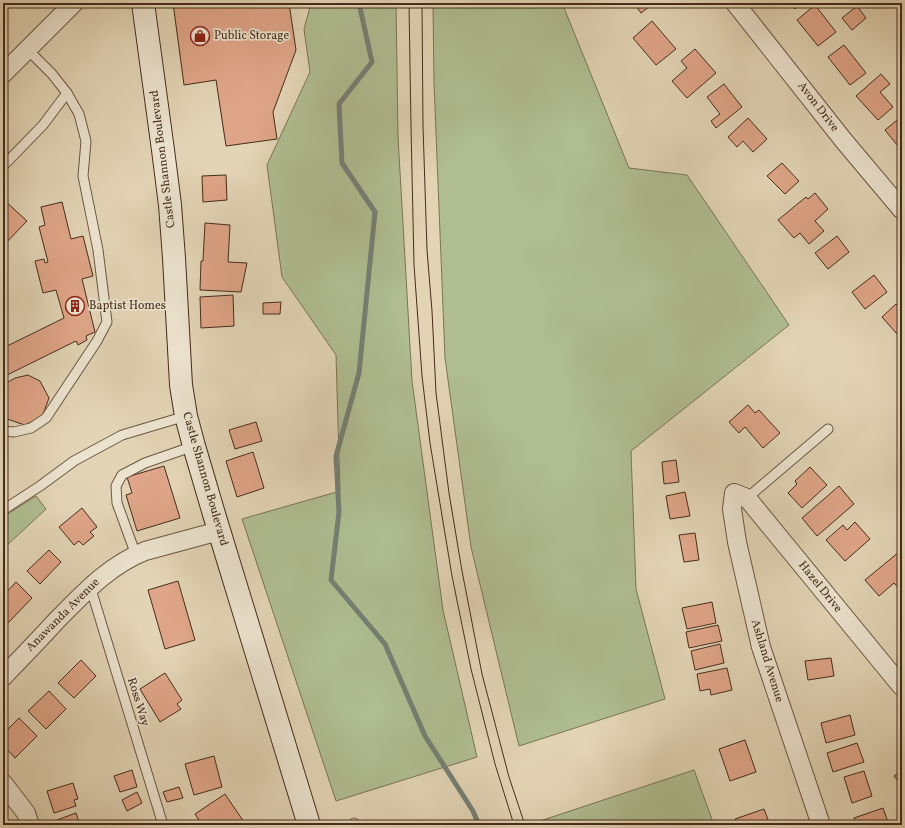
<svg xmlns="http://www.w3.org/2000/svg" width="905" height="828" viewBox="0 0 905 828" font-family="Vollkorn,serif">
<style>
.green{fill:#afbd91;stroke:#7a7456}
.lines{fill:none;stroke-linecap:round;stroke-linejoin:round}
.stream{stroke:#758074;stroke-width:5}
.building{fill:#dfa588;stroke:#452c1b}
.lane-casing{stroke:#6c5642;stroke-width:11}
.street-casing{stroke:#6c5642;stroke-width:20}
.secondary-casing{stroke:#452c1b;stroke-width:24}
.lane{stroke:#ece3cf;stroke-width:9}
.street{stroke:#ece3cf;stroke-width:18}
.secondary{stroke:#ece3cf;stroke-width:22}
.tram{stroke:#452c1b;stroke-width:1}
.labels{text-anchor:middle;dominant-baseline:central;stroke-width:3.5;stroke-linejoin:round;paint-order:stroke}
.poi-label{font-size:12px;fill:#452c1b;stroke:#ece3cf;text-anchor:start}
.street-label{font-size:12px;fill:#452c1b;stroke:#ece3cf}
</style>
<rect width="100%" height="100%" fill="#e2d4b5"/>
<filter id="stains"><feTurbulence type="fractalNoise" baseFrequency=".005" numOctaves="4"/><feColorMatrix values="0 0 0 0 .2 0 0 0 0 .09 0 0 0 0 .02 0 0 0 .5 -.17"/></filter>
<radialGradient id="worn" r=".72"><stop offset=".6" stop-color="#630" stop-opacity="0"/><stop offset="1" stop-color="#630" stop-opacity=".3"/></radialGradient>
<g class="green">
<path d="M311 3H396L398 137 412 381 443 610 477 757 336 801 242 519 340 491 336 355 282 277 267 165 310 72 304 29Z"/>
<path d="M433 3H562L629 168 687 175 789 325 631 451 636 589 665 699 519 746 471 547 445 358 434 83Z"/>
<path d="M36 496 46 509 3 549V517Z"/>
<path d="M694 770 714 825H541L540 821Z"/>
</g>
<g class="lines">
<path class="stream" d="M359 3 372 62 339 104 342 163 375 212 359 373 336 456 339 512 331 580 385 644 425 736 473 811 479 825"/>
</g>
<g class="building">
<path d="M173 3H289L296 50 273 112 277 139 226 146 216 80 184 85Z"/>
<path d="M634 3H654L641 13Z"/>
<path d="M790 3H801L795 9Z"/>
<path d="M815 5 836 32 818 46 797 20Z"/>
<path d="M857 6 866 18 852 30 842 18Z"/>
<path d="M652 21 676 49 656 65 633 38Z"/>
<path d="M844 45 866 73 850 85 828 57Z"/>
<path d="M695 49 716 73 687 98 672 81 687 68 681 61Z"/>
<path d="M881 74 890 84 880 92 893 107 878 120 856 96Z"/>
<path d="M724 84 742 107 716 128 711 121 720 114 707 97Z"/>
<path d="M902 116V151L885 130Z"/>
<path d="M748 118 767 139 753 152 743 141 737 147 728 137Z"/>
<path d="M782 163 799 181 785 194 767 176Z"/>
<path d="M226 175 227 200 203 202 202 176Z"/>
<path d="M815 193 828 209 815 221 824 231 809 244 800 233 794 238 778 220 806 197 808 199Z"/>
<path d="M3 199 27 221 3 246Z"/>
<path d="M62 202 71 239 83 236 93 276 82 279 95 332 86 336 87 340 78 345 76 341 5 376 8 382 15 378 28 375 40 381 49 398 42 417 25 425 7 419 3 411V348L64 318 56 290 43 293 35 261 44 259 45 263 48 262 39 227 45 225 41 207Z"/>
<path d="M205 223 230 225 228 262 247 263 241 292 200 290 201 261H203Z"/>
<path d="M837 236 849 252 828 269 815 253Z"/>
<path d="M874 275 887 292 865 309 852 292Z"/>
<path d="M233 295 234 326 201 328 200 297Z"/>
<path d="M281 302 280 314H263V303Z"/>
<path d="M896 304 902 310V329L897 334 882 317Z"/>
<path d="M748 405 755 413 759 410 780 433 763 448 745 427 739 433 729 422Z"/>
<path d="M256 422 262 441 235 449 229 430Z"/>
<path d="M253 452 264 488 237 497 226 461Z"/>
<path d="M676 460 679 482 664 484 662 462Z"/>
<path d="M164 466 180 518 137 531 126 495 132 493 127 477Z"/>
<path d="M810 467 827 485 802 508 788 493 797 484 795 481Z"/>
<path d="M839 486 854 504 817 536 802 518Z"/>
<path d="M685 492 690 516 670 519 666 496Z"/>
<path d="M82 508 97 527 90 532 94 536 83 545 79 541 74 545 59 527Z"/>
<path d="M855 522 870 539 845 561 826 540 843 525 847 530Z"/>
<path d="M695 533 699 560 684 562 679 535Z"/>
<path d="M49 550 61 562 40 584 27 571Z"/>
<path d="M899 552 902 555V592L894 583 879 596 865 580Z"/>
<path d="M178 581 195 640 165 649 148 590Z"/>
<path d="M16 582 32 598 7 624 3 620V596Z"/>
<path d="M712 602 716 623 687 629 682 608Z"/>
<path d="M718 625 722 641 689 648 686 632Z"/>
<path d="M720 644 724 663 695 670 691 651Z"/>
<path d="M831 658 834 676 808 680 805 661Z"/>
<path d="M81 660 96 676 74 698 58 683Z"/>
<path d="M727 668 732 690 711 695 710 689 700 691 697 674Z"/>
<path d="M165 673 182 700 177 704 181 709 160 722 140 689Z"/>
<path d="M49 691 66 709 46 729 28 711Z"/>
<path d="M850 715 855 735 826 743 821 723Z"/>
<path d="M19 718 37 736 15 758 3 745V734Z"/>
<path d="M745 740 756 772 730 781 719 749Z"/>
<path d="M857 743 864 762 833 772 827 753Z"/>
<path d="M214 756 222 787 194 795 185 764Z"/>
<path d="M132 770 137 787 120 792 114 776Z"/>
<path d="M902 770V786L894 776Z"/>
<path d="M864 771 872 796 852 803 844 777Z"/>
<path d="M73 783 78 799 74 800 76 806 54 813 47 791Z"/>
<path d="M179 787 183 798 167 802 163 792Z"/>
<path d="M137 792 142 803 127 811 122 800Z"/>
<path d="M225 794 244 822 240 825H202L195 814Z"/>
<path d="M883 808 889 825H856L854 818Z"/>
<path d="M764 809 770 825H737L735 819Z"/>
<path d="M76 813 80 825H59L57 820Z"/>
</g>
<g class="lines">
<g class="lane-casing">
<g id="lane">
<path d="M3 166 43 125 67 93 52 74 27 49"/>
<path d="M3 431 14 432 31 428 46 418 97 341 107 322 98 250 83 176 86 141 79 114 67 93"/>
<path d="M747 498 828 429"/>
<path d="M3 510 40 486 74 461 122 435 186 416"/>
<path d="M136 555 117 503 116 486 122 475 145 463 194 446"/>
<path d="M90 586 163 825"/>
<path d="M354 823V825"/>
</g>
</g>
<g class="street-casing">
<g id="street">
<path d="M735 3 844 141 902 210"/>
<path d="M3 74 74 3"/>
<path d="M3 677C21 658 39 640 56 621 84 593 108 566 145 551L219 531"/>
<path d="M3 783 26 813 30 825"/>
<path d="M821 825 761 647 737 542 732 509 734 493 747 498 902 687"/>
</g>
</g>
<g class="secondary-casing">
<path id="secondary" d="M143 3 163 150 170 205 174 258 181 385 186 416 194 446 214 514 309 825"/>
</g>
<use href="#lane" class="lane"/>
<use href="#street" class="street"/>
<use href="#secondary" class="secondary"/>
<g class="tram">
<path d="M409 3 411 127 414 265 422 376 430 443 452 576 471 669 495 764 514 825"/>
<path d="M422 3 423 126 427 250 432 311 436 393 449 493 462 571 482 674 509 777 525 825"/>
</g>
</g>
<defs>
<g id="shop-ring" transform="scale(1)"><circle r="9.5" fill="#ece3cf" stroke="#8f2418" stroke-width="1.5"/><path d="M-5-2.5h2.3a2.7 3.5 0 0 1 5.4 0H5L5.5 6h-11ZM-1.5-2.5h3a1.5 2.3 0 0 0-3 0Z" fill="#8f2418"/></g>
<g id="building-ring" transform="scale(1)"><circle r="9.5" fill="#ece3cf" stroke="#8f2418" stroke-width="1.5"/><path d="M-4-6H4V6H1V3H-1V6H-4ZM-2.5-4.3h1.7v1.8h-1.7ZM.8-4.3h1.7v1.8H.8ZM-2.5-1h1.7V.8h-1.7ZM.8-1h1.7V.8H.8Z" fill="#8f2418"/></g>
</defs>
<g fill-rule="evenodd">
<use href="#shop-ring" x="200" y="36"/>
<use href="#building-ring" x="75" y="306"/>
</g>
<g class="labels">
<g class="poi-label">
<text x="214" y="36">Public Storage</text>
<text x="89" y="306">Baptist Homes</text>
</g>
<g class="street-label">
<text transform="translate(818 107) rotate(52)">Avon Drive</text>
<text transform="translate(163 159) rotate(-97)">Castle Shannon Boulevard</text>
<text transform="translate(205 479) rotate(74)">Castle Shannon Boulevard</text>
<text transform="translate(820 587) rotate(51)">Hazel Drive</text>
<text transform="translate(63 615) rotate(-45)">Anawanda Avenue</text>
<text transform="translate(767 661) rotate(73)">Ashland Avenue</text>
<text transform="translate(138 702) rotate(73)">Ross Way</text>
</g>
</g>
<rect width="905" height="828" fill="none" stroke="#e2d4b5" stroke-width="16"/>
<rect x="4" y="4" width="897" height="820" fill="none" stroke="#452c1b" stroke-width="2"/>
<rect x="8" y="8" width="889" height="812" fill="none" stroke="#452c1b"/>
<rect width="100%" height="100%" filter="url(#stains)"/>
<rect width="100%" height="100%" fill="url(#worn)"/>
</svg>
